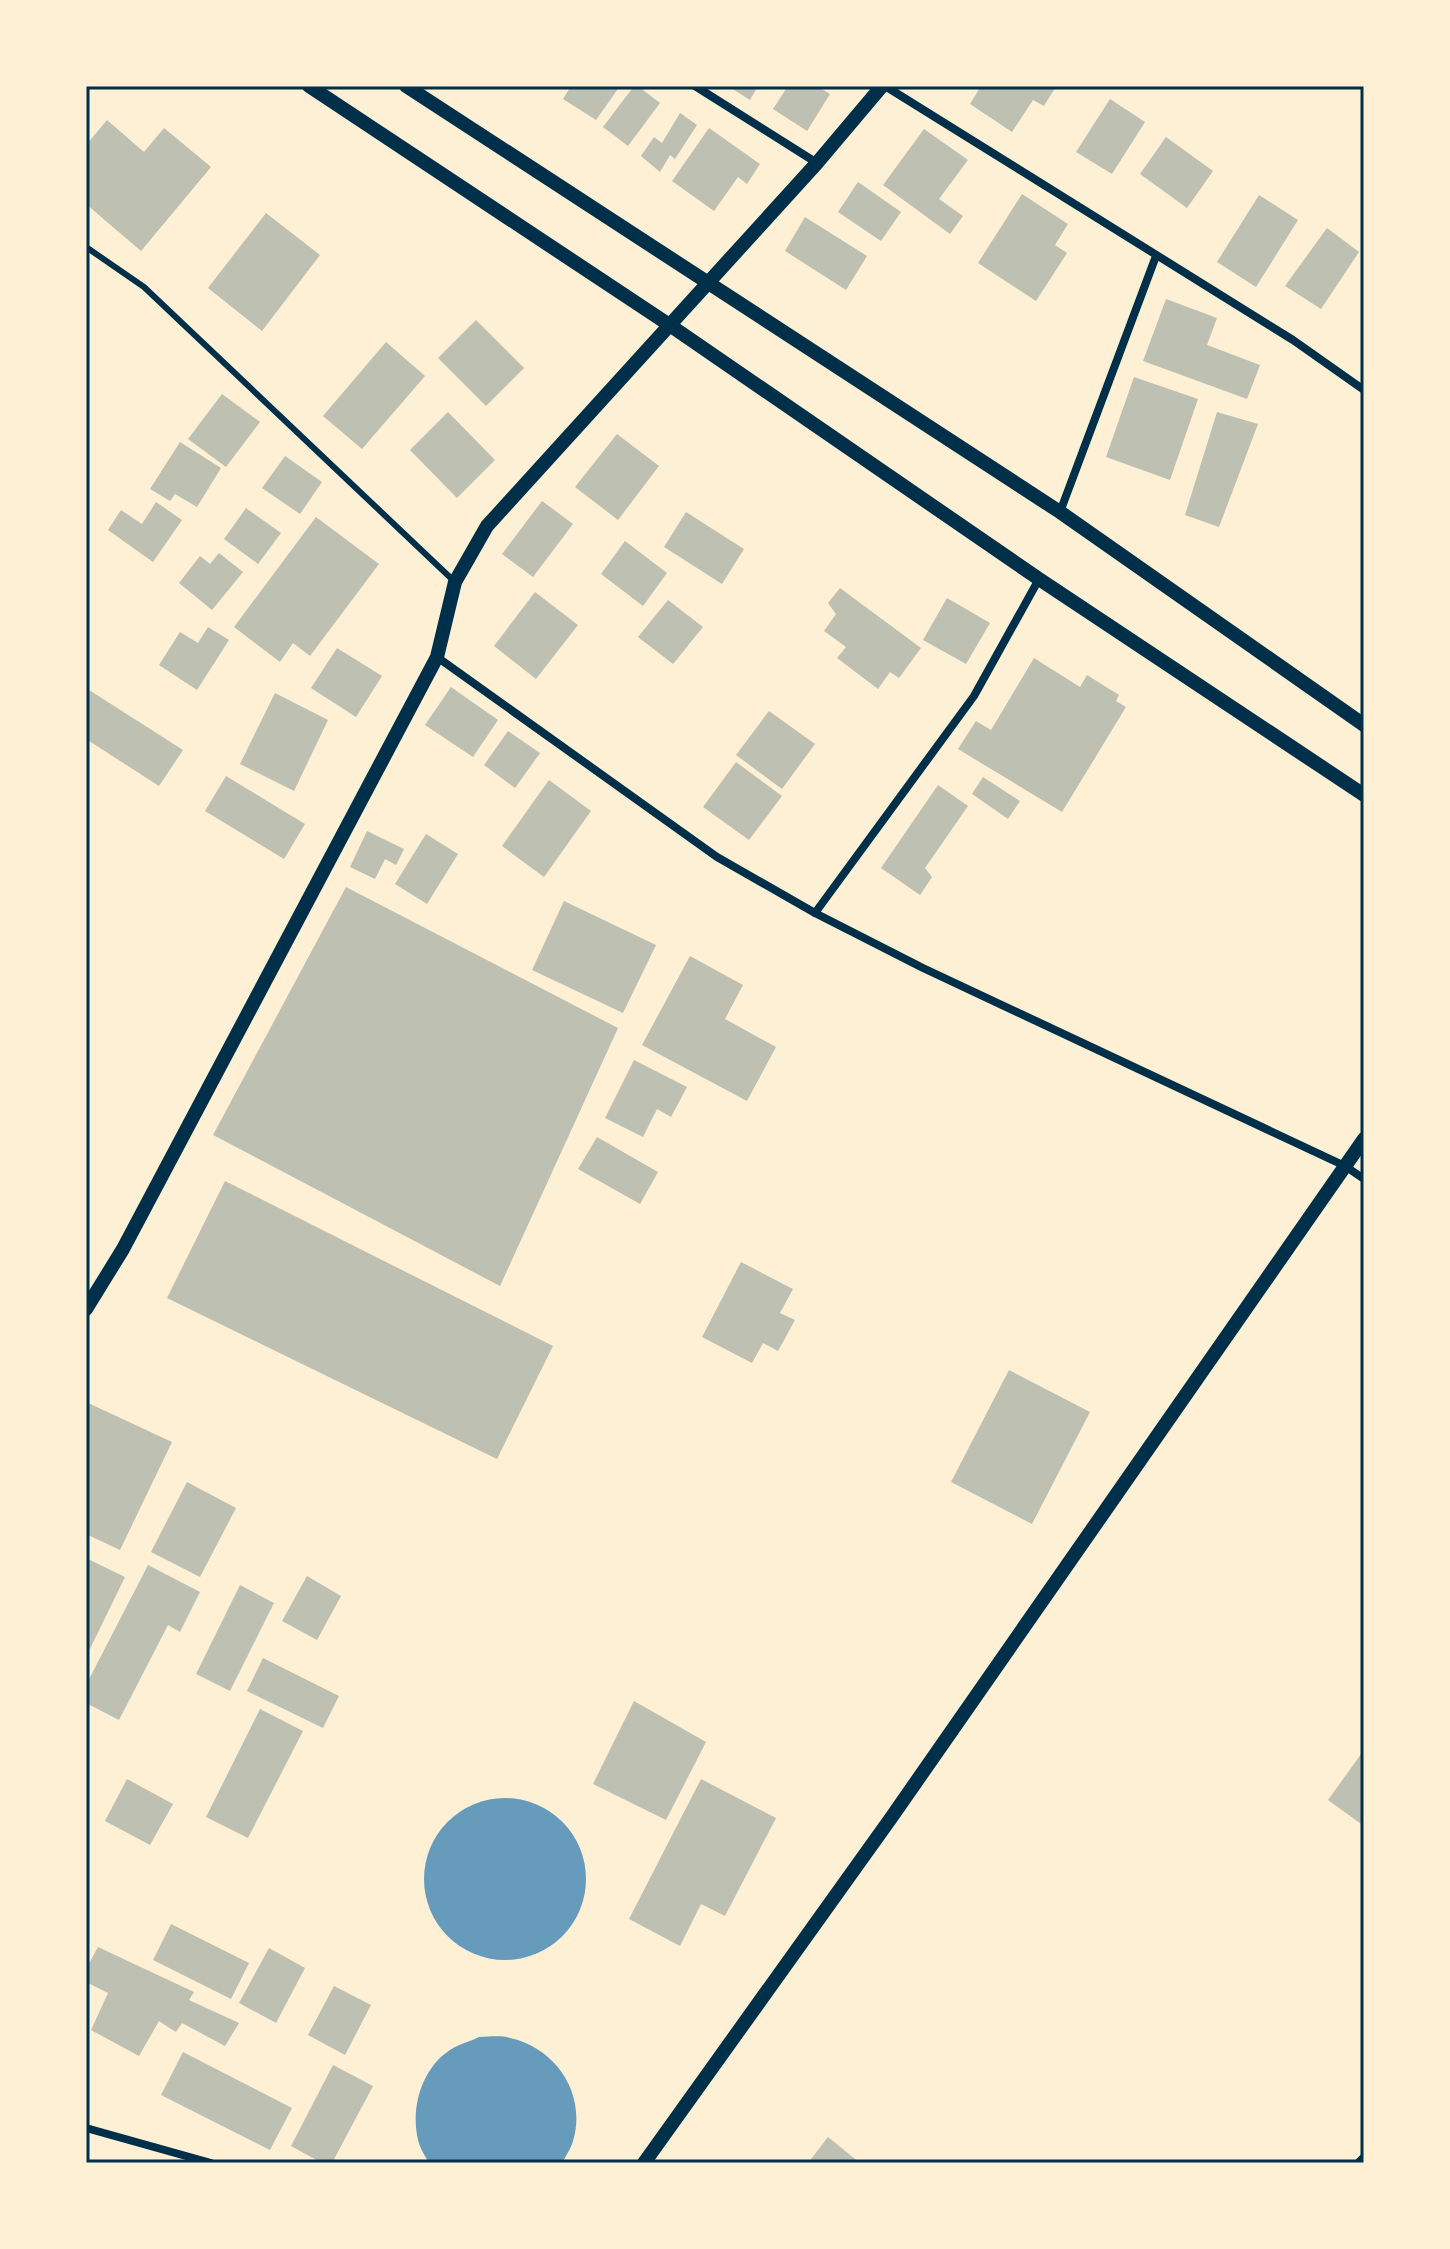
<svg xmlns="http://www.w3.org/2000/svg" width="1450" height="2249" viewBox="0 0 1450 2249" font-family="Figtree,sans-serif">
<style>
.water{fill:#669bbc}
.building{fill:#bec0b2}
.lines{fill:none;stroke-linecap:round;stroke-linejoin:round}
.service{stroke:#003049;stroke-width:6}
.minor{stroke:#003049;stroke-width:8}
.tertiary{stroke:#003049;stroke-width:14}
.neatline{fill:none;stroke:#003049;stroke-width:3}
</style>
<rect width="100%" height="100%" fill="#fdf0d5"/>
<g class="water">
<circle cx="505" cy="1879" r="81"/>
<path d="M479 2037C489 2037 500 2035 510 2038 556 2048 587 2094 573 2141 571 2148 566 2156 562 2163H429C425 2156 420 2148 418 2140 410 2106 423 2064 455 2047 463 2043 471 2041 479 2037Z"/>
</g>
<g class="building">
<path d="M571 86H620L596 120 563 99Z"/>
<path d="M634 86H638L660 103 628 146 603 127Z"/>
<path d="M728 86H758L750 100Z"/>
<path d="M788 86H817L830 94 807 131 773 109Z"/>
<path d="M981 86H1053L1055 88 1044 106 1033 100 1012 132 970 104Z"/>
<path d="M1110 99 1145 122 1112 174 1076 152Z"/>
<path d="M680 113 697 125 675 159 670 155 660 172 641 156 654 137 662 143Z"/>
<path d="M107 120 144 152 164 128 211 167 141 251 86 204V145Z"/>
<path d="M709 128 760 164 747 184 738 177 714 211 672 181Z"/>
<path d="M924 129 968 160 939 199 963 216 950 234 883 185Z"/>
<path d="M1166 137 1213 171 1187 208 1140 174Z"/>
<path d="M858 182 901 212 881 241 838 212Z"/>
<path d="M1022 194 1068 224 1055 245 1067 253 1036 301 978 263Z"/>
<path d="M1259 195 1298 220 1256 287 1217 262Z"/>
<path d="M266 213 320 255 262 331 208 288Z"/>
<path d="M805 217 867 256 846 290 785 251Z"/>
<path d="M1327 228 1359 252 1321 309 1285 286Z"/>
<path d="M1166 299 1217 318 1207 345 1260 365 1247 399 1143 361Z"/>
<path d="M476 320 524 368 486 406 438 358Z"/>
<path d="M386 342 425 376 362 449 323 416Z"/>
<path d="M1134 377 1198 399 1170 480 1106 457Z"/>
<path d="M222 394 260 422 226 467 188 439Z"/>
<path d="M448 412 495 460 457 498 410 450Z"/>
<path d="M1217 412 1258 424 1219 527 1185 515Z"/>
<path d="M617 434 659 466 618 520 575 487Z"/>
<path d="M180 442 221 468 197 507 175 494 170 501 150 489Z"/>
<path d="M285 456 322 482 300 514 262 488Z"/>
<path d="M542 501 573 524 533 577 502 554Z"/>
<path d="M156 502 182 520 153 562 108 530 121 510 142 524Z"/>
<path d="M246 508 281 533 258 564 224 539Z"/>
<path d="M686 512 744 549 722 584 664 547Z"/>
<path d="M316 517 379 564 310 656 293 643 280 662 234 627Z"/>
<path d="M625 541 667 573 643 606 601 574Z"/>
<path d="M219 553 243 572 212 610 179 583 200 556 210 564Z"/>
<path d="M840 588 921 648 899 678 890 672 878 689 837 658 846 647 824 631 836 614 828 603Z"/>
<path d="M535 592 578 625 536 679 494 646Z"/>
<path d="M947 598 990 623 966 664 923 640Z"/>
<path d="M668 600 703 627 673 664 638 637Z"/>
<path d="M208 627 229 640 197 690 159 665 180 632 198 643Z"/>
<path d="M337 648 382 676 356 717 311 688Z"/>
<path d="M1034 658 1080 687 1087 675 1119 695 1116 701 1126 707 1062 812 958 749 976 721 991 730Z"/>
<path d="M451 687 498 720 473 757 425 725Z"/>
<path d="M86 688 183 750 159 786 86 739Z"/>
<path d="M275 693 328 720 294 791 240 764Z"/>
<path d="M769 711 815 744 782 789 736 755Z"/>
<path d="M508 731 540 753 515 788 484 765Z"/>
<path d="M736 762 782 796 749 840 703 807Z"/>
<path d="M226 776 305 824 284 859 205 811Z"/>
<path d="M983 777 1020 801 1008 819 972 794Z"/>
<path d="M549 780 591 811 544 877 502 846Z"/>
<path d="M938 785 968 806 925 868 932 877 920 895 881 868Z"/>
<path d="M367 831 404 849 396 865 385 859 375 879 350 867Z"/>
<path d="M426 834 458 854 427 904 395 884Z"/>
<path d="M346 887 618 1028 500 1286 213 1135Z"/>
<path d="M564 901 656 945 623 1013 532 970Z"/>
<path d="M690 956 743 985 725 1019 776 1047 747 1101 642 1045Z"/>
<path d="M634 1060 687 1087 671 1117 657 1109 643 1137 605 1118Z"/>
<path d="M597 1137 658 1172 640 1204 578 1169Z"/>
<path d="M225 1181 553 1346 497 1459 167 1298Z"/>
<path d="M741 1262 793 1289 780 1313 795 1320 778 1351 763 1343 752 1363 702 1337Z"/>
<path d="M1009 1370 1090 1412 1032 1524 951 1482Z"/>
<path d="M86 1402 172 1442 120 1550 86 1534Z"/>
<path d="M187 1482 236 1508 200 1577 151 1552Z"/>
<path d="M86 1558 125 1577 86 1657Z"/>
<path d="M148 1565 200 1592 180 1632 168 1625 119 1720 86 1703V1685Z"/>
<path d="M307 1576 341 1596 317 1640 282 1621Z"/>
<path d="M240 1585 274 1603 230 1691 196 1674Z"/>
<path d="M263 1658 339 1696 323 1728 247 1691Z"/>
<path d="M634 1701 706 1742 666 1820 593 1784Z"/>
<path d="M260 1709 303 1731 248 1838 206 1817Z"/>
<path d="M1364 1750V1826L1328 1800Z"/>
<path d="M127 1779 173 1804 150 1845 105 1821Z"/>
<path d="M701 1779 776 1818 725 1916 701 1904 680 1946 629 1919Z"/>
<path d="M171 1924 249 1963 231 1999 153 1960Z"/>
<path d="M98 1947 194 1992 189 2000 239 2023 225 2046 182 2023 176 2032 159 2021 139 2056 91 2030 108 1993 86 1982V1969Z"/>
<path d="M269 1948 305 1968 276 2023 239 2003Z"/>
<path d="M334 1986 371 2005 345 2055 308 2035Z"/>
<path d="M183 2052 292 2108 270 2150 161 2095Z"/>
<path d="M333 2065 373 2086 332 2163H322L291 2146Z"/>
<path d="M828 2137 860 2163H808Z"/>
</g>
<g class="lines">
<path class="service" d="M86 247 144 287 455 582"/>
<g class="minor">
<path d="M695 86 817 163"/>
<path d="M885 86 1293 340 1364 390"/>
<path d="M1060 512 1156 256"/>
<path d="M437 657 717 857 815 913 923 968 1345 1166 1364 1179"/>
<path d="M815 913 974 696 1039 579"/>
<path d="M86 2128 211 2163"/>
<path d="M1358 2163 1364 2157"/>
</g>
<g class="tertiary">
<path d="M309 86 671 326 1039 579 1364 795"/>
<path d="M406 86 1060 512 1364 725"/>
<path d="M86 1309 123 1249 437 657 455 582 487 526 817 163 882 86"/>
<path d="M644 2163 891 1818 1364 1139"/>
</g>
</g>
<rect width="1450" height="2249" fill="none" stroke="#fdf0d5" stroke-width="176"/>
<rect x="88" y="88" width="1274" height="2073" class="neatline"/>
</svg>
